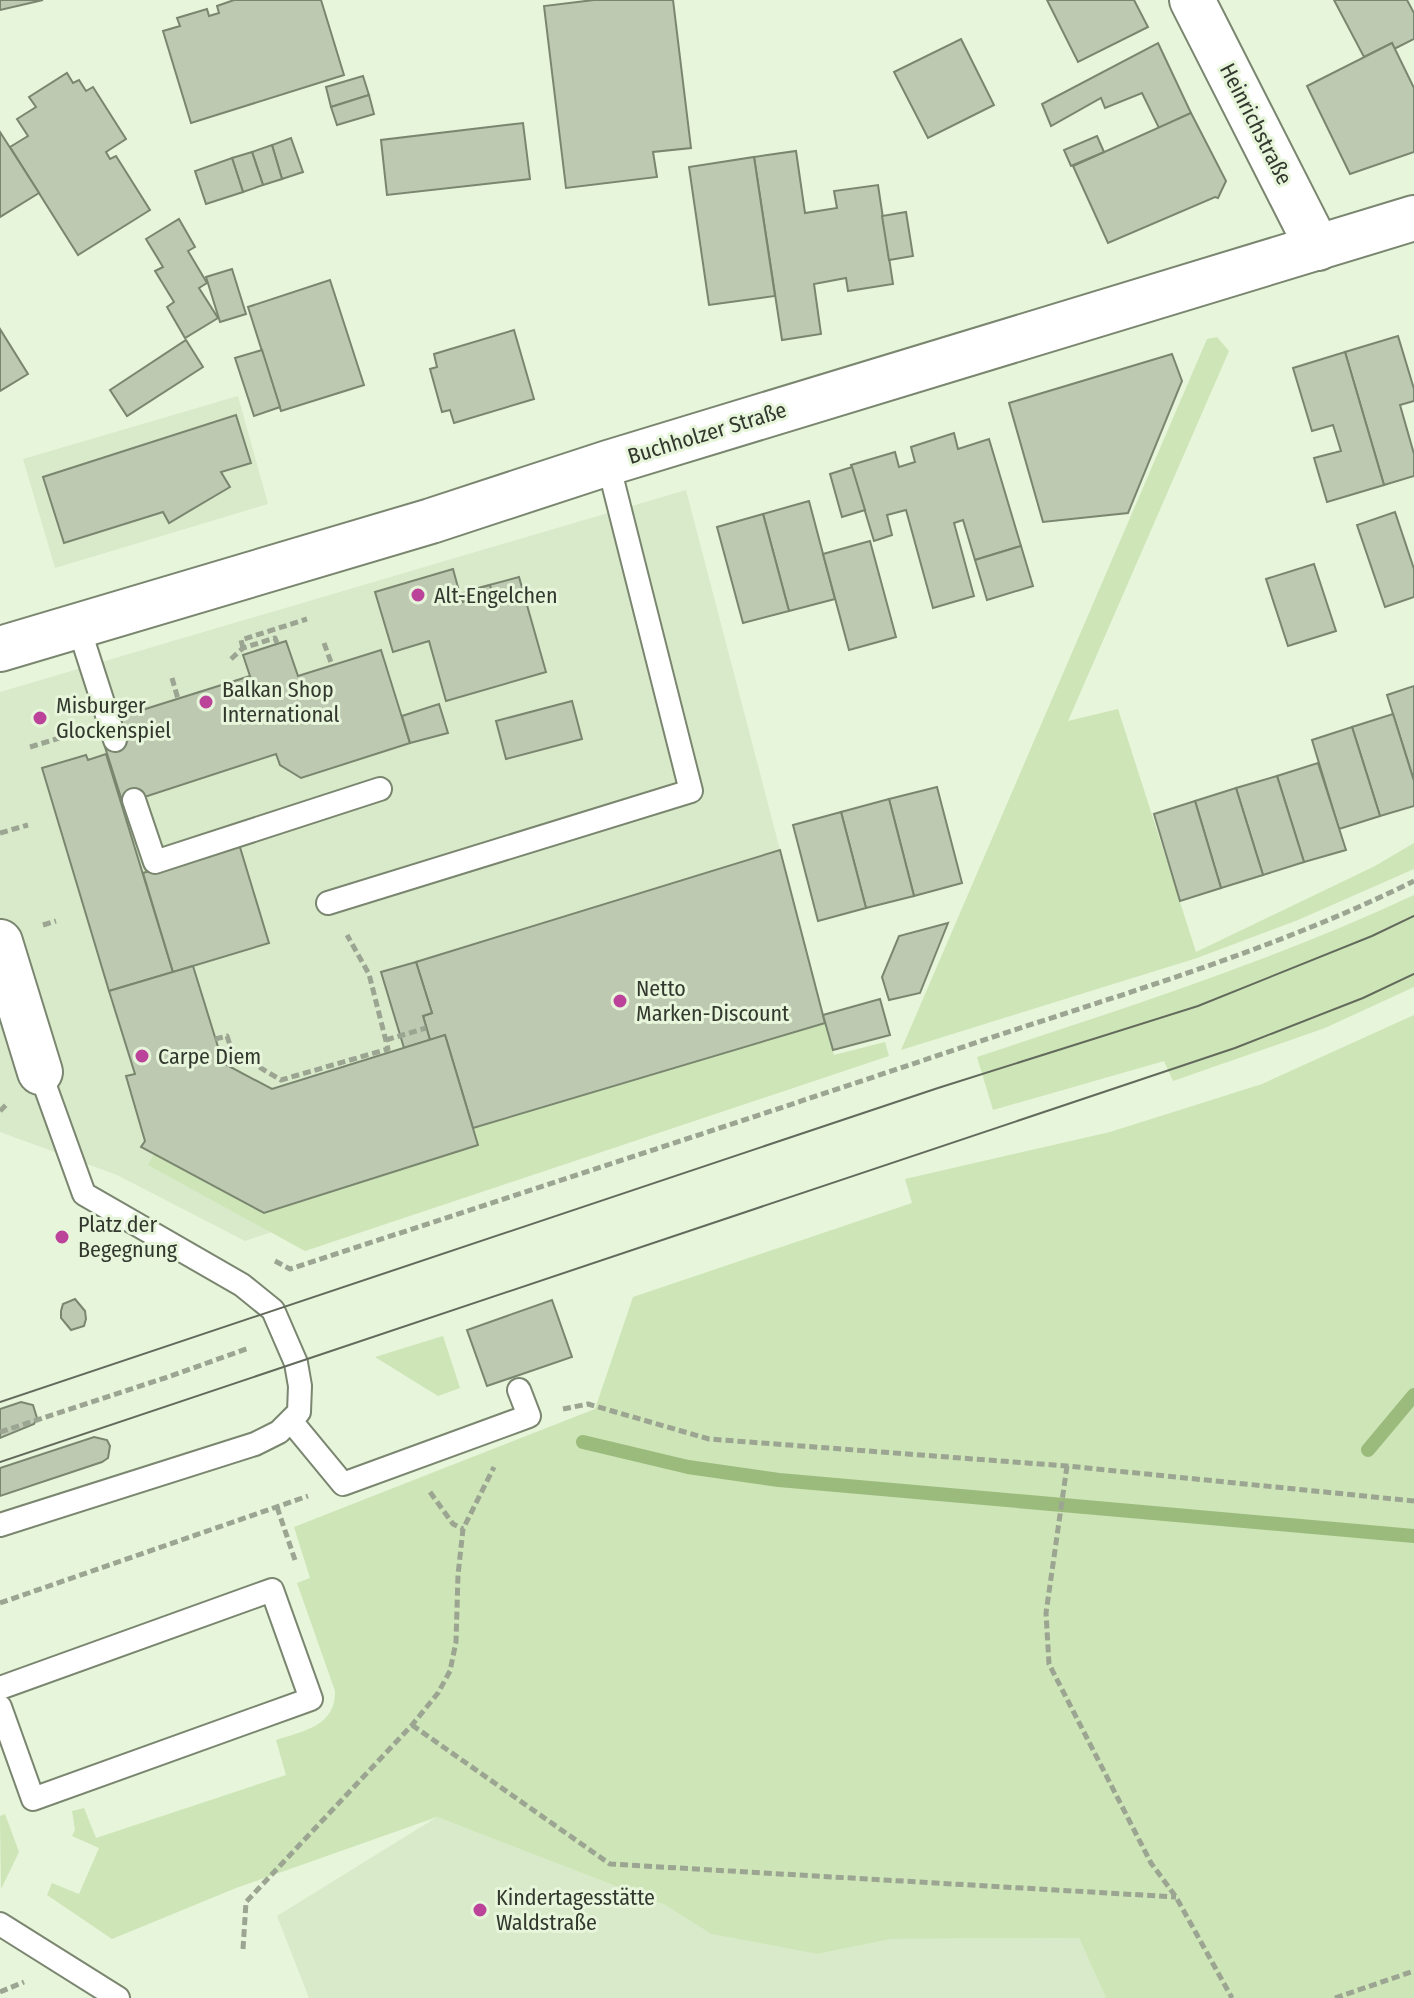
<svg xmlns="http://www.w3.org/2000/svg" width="1414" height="1998" viewBox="0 0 1414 1998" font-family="'Fira Sans Condensed',sans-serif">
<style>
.built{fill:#d9eaca}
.green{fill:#cde5b7}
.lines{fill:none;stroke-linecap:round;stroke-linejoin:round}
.stream{stroke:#9bbb7c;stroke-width:14}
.building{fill:#bdcab1;stroke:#7a866f;stroke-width:2}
.service-casing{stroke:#7a866f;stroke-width:26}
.minor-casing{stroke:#7a866f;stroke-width:48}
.secondary-casing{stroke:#7a866f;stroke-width:48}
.path{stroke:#9ba592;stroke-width:5;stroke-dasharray:8 4;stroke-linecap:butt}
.service{stroke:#fff;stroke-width:22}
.minor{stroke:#fff;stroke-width:44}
.secondary{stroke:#fff;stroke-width:44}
.tram{stroke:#636a5c;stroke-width:2}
.poi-dot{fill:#bb449a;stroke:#e7f5db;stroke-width:3}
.labels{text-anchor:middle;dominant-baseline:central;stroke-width:6;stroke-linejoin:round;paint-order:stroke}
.street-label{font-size:22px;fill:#33382e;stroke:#e7f5db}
.poi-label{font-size:22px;fill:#33382e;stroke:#e7f5db;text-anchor:start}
</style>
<rect width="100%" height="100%" fill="#e7f5db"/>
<g class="built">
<path d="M238 396 268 504 55 568 23 459Z"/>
<path d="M686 490 831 1045 245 1241 117 1175 0 1132V692Z"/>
<path d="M437 1817 665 1905 711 1934 817 1954 891 1939 1079 1938 1106 1998H309L277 1916Z"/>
</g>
<g class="green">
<path d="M1217 337 1229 351 1068 721 1118 709 1196 952 1375 866 1414 843V869L1298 920 1197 958 901 1050 1207 339Z"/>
<path d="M1414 895V987L1325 1028 1173 1081 1164 1061 993 1110 977 1057C1125 1008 1273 961 1414 895Z"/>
<path d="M1414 1015V1998H1106L1079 1938 891 1939 817 1954 711 1934 665 1905 437 1817 236 1888 112 1939 47 1895 52 1883 79 1894 99 1848 72 1836 75 1830 72 1811 84 1808 96 1838 286 1775 276 1740C304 1731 336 1726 335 1691L297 1583 310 1578 294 1527 595 1409 633 1297 912 1203 905 1179 1110 1132 1262 1084Z"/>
<path d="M825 1023 834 1055 885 1042 889 1056 305 1251 148 1165 154 1154 264 1212 478 1145 473 1128Z"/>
<path d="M443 1336 460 1388 438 1396 375 1357Z"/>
<path d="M5 1814 19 1852 1 1889 0 1816Z"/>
</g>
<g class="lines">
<g class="stream">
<path d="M583 1442 688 1467 779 1480 1414 1536"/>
<path d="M1368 1450 1414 1395"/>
</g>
</g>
<g class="building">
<path d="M0 0H43L0 10Z"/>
<path d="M234 0H321L344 75 191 123 163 31 180 26 177 18 207 9 209 16 219 13 217 6Z"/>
<path d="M594 0H673L691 148 653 152 657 177 566 188 544 6Z"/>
<path d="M1047 0H1134L1148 27 1078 62Z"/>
<path d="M1334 0H1407L1414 13V39L1394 49 1392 43 1364 57Z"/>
<path d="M961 39 994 105 928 138 894 72Z"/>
<path d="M1158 43 1191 113 1159 128 1142 93 1105 108 1101 98 1051 126 1042 104Z"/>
<path d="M1392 43 1414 88V152L1350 174 1307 86Z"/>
<path d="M67 73 73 83 79 80 86 91 93 87 126 139 106 152 110 159 116 156 150 210 78 255 10 147 28 136 17 119 36 107 29 97Z"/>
<path d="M363 76 369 95 331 107 326 87Z"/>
<path d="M369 95 374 114 337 125 331 107Z"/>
<path d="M1191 113 1226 181 1218 198 1215 197 1108 243 1073 166Z"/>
<path d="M523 123 530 179 387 195 381 140Z"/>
<path d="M0 132 39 193 0 217Z"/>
<path d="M1097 136 1104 152 1071 166 1064 150Z"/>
<path d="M291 138 303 172 282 179 272 145Z"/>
<path d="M272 145 282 179 263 185 252 152Z"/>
<path d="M796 151 805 213 837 208 834 191 878 185 893 284 848 291 846 278 814 284 821 334 782 340 754 157Z"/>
<path d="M252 152 263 185 243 192 232 158Z"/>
<path d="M754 157 775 296 709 305 689 167Z"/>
<path d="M232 158 243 192 206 204 195 171Z"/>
<path d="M906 212 913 256 889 260 882 216Z"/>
<path d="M179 219 195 247 188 251 207 283 199 288 218 318 185 338 167 307 174 302 155 271 163 267 146 239Z"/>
<path d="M232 269 246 314 220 322 206 277Z"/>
<path d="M330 280 364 385 281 411 248 307Z"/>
<path d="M0 329 28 374 0 391Z"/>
<path d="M514 330 534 399 454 423 450 410 442 412 430 369 437 367 434 354Z"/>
<path d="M1398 336 1414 389V401L1400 405 1414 454V476L1384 485 1345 352Z"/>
<path d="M186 340 203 367 127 416 110 390Z"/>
<path d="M262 350 280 407 254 416 235 358Z"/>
<path d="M1345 352 1384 485 1327 502 1314 458 1341 451 1333 425 1312 431 1293 368Z"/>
<path d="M1172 354 1182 381 1128 513 1043 522 1009 403Z"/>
<path d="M236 415 251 463 221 472 230 487 169 523 163 512 64 543 43 477Z"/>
<path d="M954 433 958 449 989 439 1021 546 975 560 963 520 954 523 974 596 933 608 906 510 887 515 892 535 874 541 851 465 895 452 899 467 915 462 911 447Z"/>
<path d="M852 467 865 510 842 517 830 474Z"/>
<path d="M809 501 835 599 789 611 763 514Z"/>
<path d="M1395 512 1414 569V597L1385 607 1357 525Z"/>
<path d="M763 514 789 611 743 623 717 527Z"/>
<path d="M870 541 896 637 849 650 823 554Z"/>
<path d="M1021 546 1033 586 987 600 975 560Z"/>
<path d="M1314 564 1336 631 1288 646 1266 579Z"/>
<path d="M453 569 462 602 480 597 478 588 519 577 546 672 446 701 429 641 393 652 375 592Z"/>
<path d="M490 585 492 594 462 602 460 594Z"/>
<path d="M286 641 298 676 381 650 410 743 301 778 280 765 276 754 123 804 104 744 126 737 120 717 250 676 243 655Z"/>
<path d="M1414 686V781L1387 695Z"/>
<path d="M572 701 582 739 506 759 496 721Z"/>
<path d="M439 704 448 733 410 743 402 716Z"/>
<path d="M1393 714 1414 781V806L1380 816 1352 727Z"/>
<path d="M1352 727 1380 816 1339 829 1312 740Z"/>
<path d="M106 754 173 972 109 991 42 768 86 755 88 760Z"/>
<path d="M1318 763 1346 850 1304 862 1277 776Z"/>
<path d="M1277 776 1304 862 1263 875 1236 788Z"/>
<path d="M937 787 962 883 914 896 889 799Z"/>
<path d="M1236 788 1263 875 1221 888 1195 801Z"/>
<path d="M889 799 914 896 866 908 841 812Z"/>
<path d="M1195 801 1221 888 1180 901 1154 814Z"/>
<path d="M841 812 866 908 818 921 793 825Z"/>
<path d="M239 844 269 943 173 972 143 873Z"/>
<path d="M780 850 825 1023 473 1128 445 1035 430 1040 423 1016 432 1013 416 962Z"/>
<path d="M948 923 920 993 889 1000 882 977 899 936Z"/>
<path d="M416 962 432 1013 423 1016 430 1040 404 1048 381 972Z"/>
<path d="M193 966 223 1063 272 1089 445 1035 478 1145 264 1213 141 1147 145 1141 126 1076 135 1074 109 991Z"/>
<path d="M880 999 890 1035 833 1050 823 1015Z"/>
<path d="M75 1299 85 1311 86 1319 84 1326 71 1330 61 1318V1311L63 1304Z"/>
<path d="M552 1300 572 1357 487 1386 467 1330Z"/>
<path d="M21 1402 33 1405 37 1418 34 1424 0 1438V1409Z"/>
<path d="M94 1437 107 1440 110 1446 108 1458 102 1462 0 1496V1468Z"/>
</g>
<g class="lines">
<g class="service-casing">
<g id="service">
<path d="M78 625 115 740"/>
<path d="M134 800 155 862 380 789"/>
<path d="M328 903 691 791 608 463"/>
<path d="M291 1421 343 1484 529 1416 519 1390"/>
<path d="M0 1525 255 1444 279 1432 299 1412 300 1386 296 1363 273 1310 242 1285 84 1194 40 1072"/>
<path d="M0 1688 272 1590 311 1699 33 1799 0 1707"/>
<path d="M0 1924 118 1998"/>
</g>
</g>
<g class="minor-casing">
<g id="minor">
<path d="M1192 0 1318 248"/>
<path d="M0 942 40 1072"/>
</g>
</g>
<g class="secondary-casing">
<path id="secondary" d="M0 649 431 521 608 463 1414 218"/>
</g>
<g class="path">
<path d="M324 643 332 665"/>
<path d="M243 648 241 640 307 619"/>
<path d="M231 659 243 648 275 638 277 643"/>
<path d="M172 678 178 699"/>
<path d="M30 747 76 733"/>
<path d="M0 833 28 825"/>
<path d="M43 925 56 921"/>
<path d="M215 1039 227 1036 232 1051 281 1080 388 1049 369 974 347 935"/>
<path d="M386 1040 426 1028"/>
<path d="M0 1111 8 1103"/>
<path d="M275 1261 290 1269C519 1194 749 1119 978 1042 1125 993 1275 950 1414 881"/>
<path d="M563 1409 588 1404 709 1439 1067 1466 1414 1501"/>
<path d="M0 1432 165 1378 249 1348"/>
<path d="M1067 1466 1046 1613 1049 1664 1151 1863 1176 1897 1232 1998"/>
<path d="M430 1492 453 1524 463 1529"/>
<path d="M277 1507 296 1563"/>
<path d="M0 1603 308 1496"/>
<path d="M412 1725 610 1864 1176 1897"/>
<path d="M243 1949 246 1902 412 1725 438 1693 450 1671 456 1642 458 1575 463 1529 494 1467"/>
<path d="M0 1992 24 1982"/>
<path d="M1335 1998 1414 1971"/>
</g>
<use href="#service" class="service"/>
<use href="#minor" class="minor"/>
<use href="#secondary" class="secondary"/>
<g class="tram">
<path d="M0 1402 938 1088 1198 1006 1372 936 1414 916"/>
<path d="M0 1462 1235 1048 1363 998 1414 974"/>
</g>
</g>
<g class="poi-dot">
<circle cx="418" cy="595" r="8"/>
<circle cx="206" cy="702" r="8"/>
<circle cx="40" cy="718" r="8"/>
<circle cx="620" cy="1001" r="8"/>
<circle cx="142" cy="1056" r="8"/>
<circle cx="62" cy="1237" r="8"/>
<circle cx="480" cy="1910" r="8"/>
</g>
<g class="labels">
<g class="street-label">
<text transform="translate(1256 124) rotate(63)">Heinrichstraße</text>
<text transform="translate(707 433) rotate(-17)">Buchholzer Straße</text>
</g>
<g class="poi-label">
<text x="434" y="595">Alt-Engelchen</text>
<text x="222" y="689">Balkan Shop<tspan x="222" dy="25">International</tspan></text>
<text x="56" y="705">Misburger<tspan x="56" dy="25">Glockenspiel</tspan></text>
<text x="636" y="988">Netto<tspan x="636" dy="25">Marken-Discount</tspan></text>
<text x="158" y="1056">Carpe Diem</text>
<text x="78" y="1224">Platz der<tspan x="78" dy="25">Begegnung</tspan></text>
<text x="496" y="1897">Kindertagesstätte<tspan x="496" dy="25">Waldstraße</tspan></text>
</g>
</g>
</svg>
